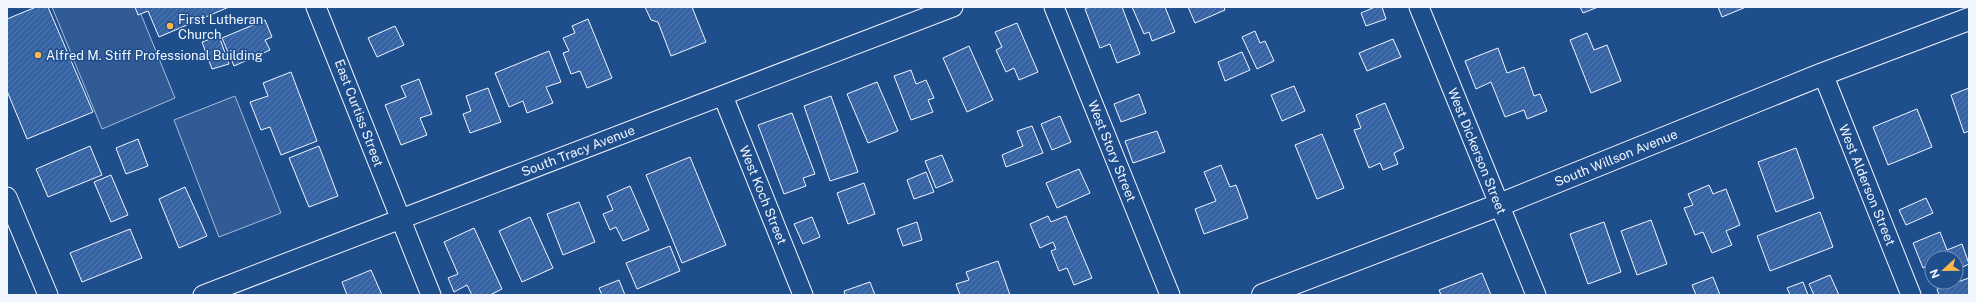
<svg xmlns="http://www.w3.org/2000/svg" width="1976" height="302" viewBox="0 0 1976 302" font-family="'Public Sans',sans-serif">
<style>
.built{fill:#305b95;stroke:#a8bbd7}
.building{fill:url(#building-hatch);stroke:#f2f6ff}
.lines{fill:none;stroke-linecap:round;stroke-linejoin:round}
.street-casing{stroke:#f2f6ff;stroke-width:21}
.secondary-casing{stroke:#f2f6ff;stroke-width:24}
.street{stroke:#1f4e8c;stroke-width:19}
.secondary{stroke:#1f4e8c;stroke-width:22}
.poi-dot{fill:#ffb74d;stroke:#1f4e8c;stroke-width:1.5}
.labels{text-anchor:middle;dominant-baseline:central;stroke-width:3;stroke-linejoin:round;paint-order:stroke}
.poi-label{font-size:13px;fill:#f2f6ff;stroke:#1f4e8c;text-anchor:start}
.street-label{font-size:13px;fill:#f2f6ff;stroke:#1f4e8c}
</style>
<defs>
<pattern id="building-hatch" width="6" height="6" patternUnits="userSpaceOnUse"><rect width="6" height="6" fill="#3563a3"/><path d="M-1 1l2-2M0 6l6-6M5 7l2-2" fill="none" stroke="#537ab1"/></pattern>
</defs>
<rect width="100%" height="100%" fill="#1f4e8c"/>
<g class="built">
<path d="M52 7H138L175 98 102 129Z"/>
<path d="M235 96 281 213 219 237 174 120Z"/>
</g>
<g class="building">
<path d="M36 7H48L93 112 27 139 7 91V19Z"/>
<path d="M135 7H229L159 37 148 11 138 15Z"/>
<path d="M645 7H692L706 42 671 56 658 22 651 20Z"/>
<path d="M1089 7H1122L1140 54 1117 63 1110 44 1100 48 1085 9Z"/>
<path d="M1132 7H1165L1175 32 1152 41 1149 32 1144 34Z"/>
<path d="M1188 7H1224L1225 10 1195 23Z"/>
<path d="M1375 7H1382L1386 19 1366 26 1361 13Z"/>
<path d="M1580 7H1598L1583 13Z"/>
<path d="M1718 7H1746L1722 17Z"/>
<path d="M588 19 612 78 587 88 580 71 571 74 563 53 569 51 563 38 575 33 572 26Z"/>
<path d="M265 20 272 37 265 40 270 50 234 66 222 38Z"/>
<path d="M1017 23 1038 72 1019 80 1014 68 1006 72 996 50 1002 47 995 32Z"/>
<path d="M395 26 404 45 377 57 368 38Z"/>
<path d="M1255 31 1260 43 1265 41 1274 61 1257 69 1242 37Z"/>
<path d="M1587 33 1594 50 1607 45 1621 81 1591 93 1570 40Z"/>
<path d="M219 36 229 64 212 69 202 42Z"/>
<path d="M1393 39 1401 57 1367 71 1359 53Z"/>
<path d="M969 46 993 100 967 112 943 58Z"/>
<path d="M1498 48 1507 73 1524 67 1534 96 1540 94 1547 111 1527 119 1524 110 1505 117 1491 82 1476 89 1465 61Z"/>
<path d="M549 51 561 82 546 87 553 103 527 113 523 101 509 107 495 73Z"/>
<path d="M1242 52 1250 70 1225 81 1218 62Z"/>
<path d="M911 70 916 84 926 80 934 98 928 100 933 112 911 120 894 76Z"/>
<path d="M291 72 317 141 281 155 270 127 261 130 250 102 268 96 263 83Z"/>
<path d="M419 79 432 114 420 118 427 135 401 145 385 105 406 97 401 86Z"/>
<path d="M877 82 898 131 868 143 847 94Z"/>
<path d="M1294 86 1305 111 1282 121 1271 95Z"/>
<path d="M488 88 501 122 470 133 463 114 471 111 466 96Z"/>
<path d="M1969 88V131L1964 133 1951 95Z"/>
<path d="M1139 94 1146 113 1121 122 1114 104Z"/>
<path d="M831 96 858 172 830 181 804 106Z"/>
<path d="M1385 103 1404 148 1394 153 1398 164 1383 170 1380 163 1369 168 1354 130 1361 128 1356 115Z"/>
<path d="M1917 109 1932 147 1888 165 1873 127Z"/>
<path d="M792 113 815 174 803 178 806 186 784 194 758 125Z"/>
<path d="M1060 116 1071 142 1052 150 1041 124Z"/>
<path d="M1032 126 1043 153 1006 167 1002 155 1023 146 1017 131Z"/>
<path d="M1157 131 1165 152 1133 163 1125 141Z"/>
<path d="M1322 134 1344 188 1317 199 1295 145Z"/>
<path d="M138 139 148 166 126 174 116 148Z"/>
<path d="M90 146 102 175 48 197 36 169Z"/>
<path d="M319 146 338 196 309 207 289 158Z"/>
<path d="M1796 148 1814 198 1776 212 1758 162Z"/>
<path d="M942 155 953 181 936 188 925 161Z"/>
<path d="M690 157 726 245 682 263 646 175Z"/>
<path d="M1221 165 1230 187 1236 185 1248 218 1204 234 1195 209 1216 201 1204 172Z"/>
<path d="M1079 169 1090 193 1057 208 1046 183Z"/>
<path d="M926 172 934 192 914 199 907 180Z"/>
<path d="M111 175 128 215 111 222 94 182Z"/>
<path d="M864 183 875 214 848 224 837 193Z"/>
<path d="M1709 185 1713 194 1726 189 1740 225 1726 231 1732 245 1712 253 1703 232 1695 235 1684 208 1693 205 1688 194Z"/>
<path d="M630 186 649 230 623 241 616 227 610 230 603 214 613 210 607 196Z"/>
<path d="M185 187 207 236 179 248 159 199Z"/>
<path d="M1926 198 1933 213 1906 225 1899 210Z"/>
<path d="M579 202 595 242 563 255 547 214Z"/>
<path d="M1820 212 1833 247 1770 271 1757 236Z"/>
<path d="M1048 216 1051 222 1066 216 1092 278 1074 285 1067 268 1059 271 1051 251 1056 249 1053 242 1040 248 1030 224Z"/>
<path d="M530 217 553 268 522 282 499 231Z"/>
<path d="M812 217 820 237 803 244 794 224Z"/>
<path d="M1651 220 1667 264 1637 275 1621 231Z"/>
<path d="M917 222 922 240 903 246 897 229Z"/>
<path d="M1604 222 1621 272 1588 284 1570 234Z"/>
<path d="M474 228 502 289 490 295H472L467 285 454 292 448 278 458 274 444 242Z"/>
<path d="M130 229 142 258 82 282 70 253Z"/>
<path d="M1940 232 1947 250 1962 244 1969 264 1956 270V258H1932V264L1923 268 1913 243Z"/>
<path d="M670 246 680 271 637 289 626 263Z"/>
<path d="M998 261 1010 295H960L956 284 969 280 966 272Z"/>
<path d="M371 270 382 295H347L342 282Z"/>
<path d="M1482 273 1491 295H1441L1439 290Z"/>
<path d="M1830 275 1839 295H1814L1809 284Z"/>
<path d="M1713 277 1720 295H1696L1692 285Z"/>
<path d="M1969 278V295H1939L1937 289Z"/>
<path d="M619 280 625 295H602L599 288Z"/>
<path d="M870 282 875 295H845L844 291Z"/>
<path d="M1803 282 1808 295H1790L1787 288Z"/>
</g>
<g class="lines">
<g class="street-casing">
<g id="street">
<path d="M316 7 431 295"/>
<path d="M1054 7 1170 295"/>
<path d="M1419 7 1536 295"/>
<path d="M1823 74 1911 295"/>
<path d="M723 96 803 295"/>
<path d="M7 197 48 295"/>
<path d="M203 295 953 7"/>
</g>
</g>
<g class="secondary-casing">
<path id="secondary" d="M1263 295 1499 205 1823 74 1969 19"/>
</g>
<use href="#street" class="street"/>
<use href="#secondary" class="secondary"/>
</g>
<g class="poi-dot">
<circle cx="170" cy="26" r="4"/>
<circle cx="38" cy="55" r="4"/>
</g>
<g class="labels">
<g class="poi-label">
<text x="178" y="19">First Lutheran<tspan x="178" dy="15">Church</tspan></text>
<text x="46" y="55">Alfred M. Stiff Professional Building</text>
</g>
<g class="street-label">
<text transform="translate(359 113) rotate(69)">East Curtiss Street</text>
<text transform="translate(578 151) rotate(-21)">South Tracy Avenue</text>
<text transform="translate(1112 151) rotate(68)">West Story Street</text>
<text transform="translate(1477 151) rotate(68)">West Dickerson Street</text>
<text transform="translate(1616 158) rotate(-22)">South Willson Avenue</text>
<text transform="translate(1867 185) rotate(68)">West Alderson Street</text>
<text transform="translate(763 195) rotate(68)">West Koch Street</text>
</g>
</g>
<rect width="1976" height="302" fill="none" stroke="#f2f6ff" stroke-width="16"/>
<g transform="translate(1944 270) rotate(248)"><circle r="19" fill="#1f4e8c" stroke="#7391ba"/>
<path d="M0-3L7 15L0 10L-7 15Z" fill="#ffb74d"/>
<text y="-6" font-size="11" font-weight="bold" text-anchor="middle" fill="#f2f6ff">N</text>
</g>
</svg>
